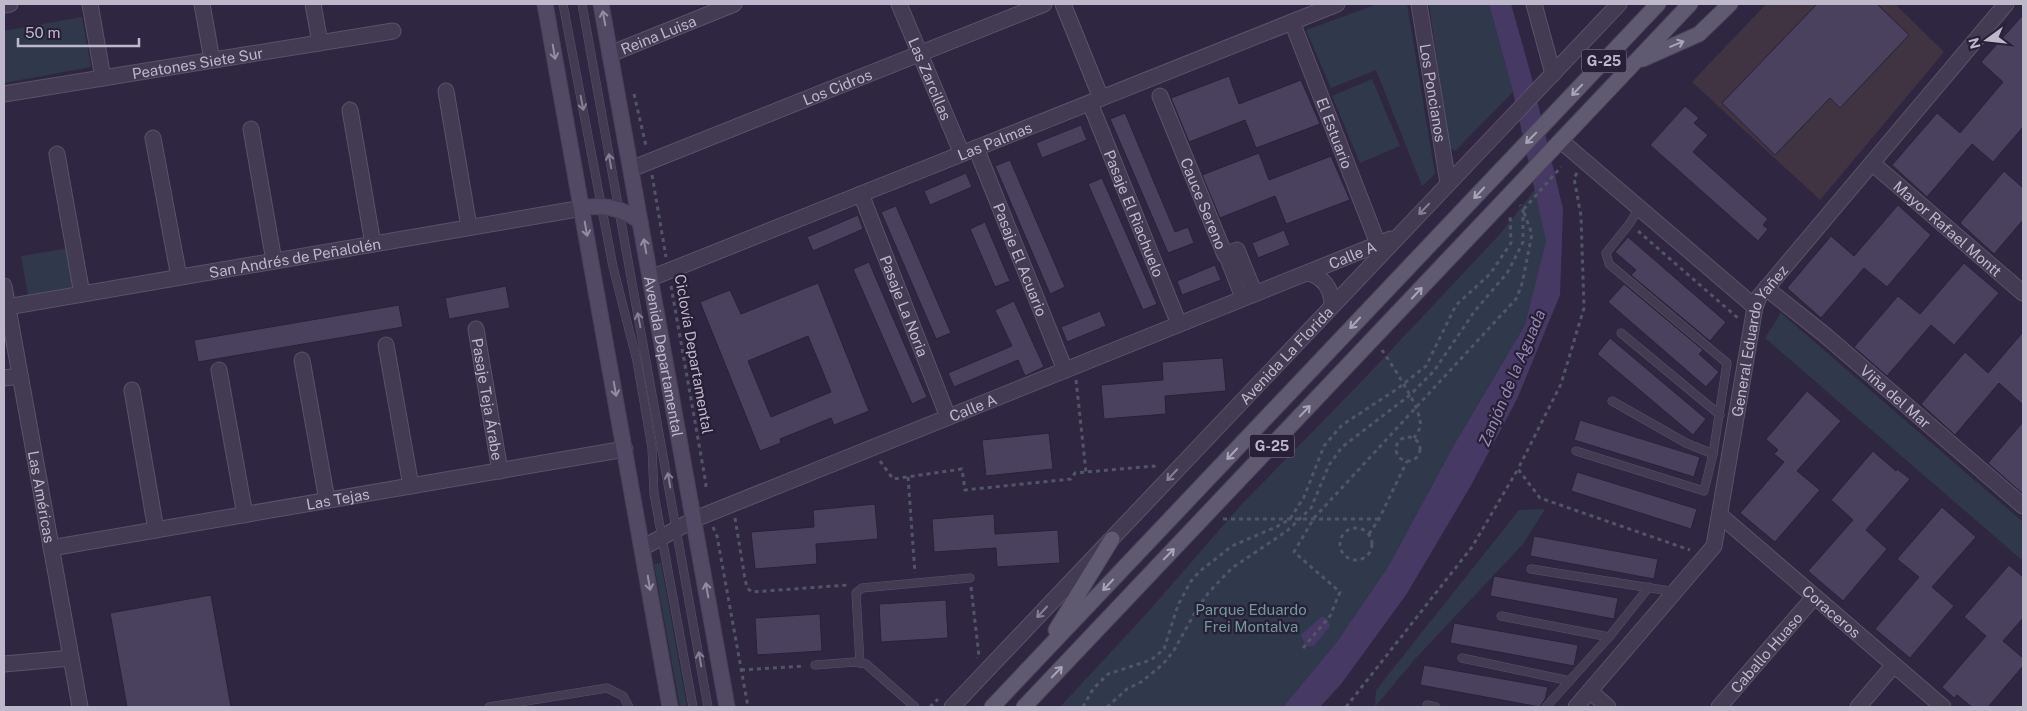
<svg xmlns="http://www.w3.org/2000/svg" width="2027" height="711" viewBox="0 0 2027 711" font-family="'Public Sans',sans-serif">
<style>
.medical{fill:#403342}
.green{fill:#30384b}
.water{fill:#463a65}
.building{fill:#4a415f;stroke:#292238;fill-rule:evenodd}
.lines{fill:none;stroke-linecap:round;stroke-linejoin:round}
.service-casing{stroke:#5a5368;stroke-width:9}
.pedestrian-casing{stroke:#5a5368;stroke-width:14}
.minor-casing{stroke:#5a5368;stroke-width:17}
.tertiary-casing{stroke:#5a5368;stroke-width:17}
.secondary-casing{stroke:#484257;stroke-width:17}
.primary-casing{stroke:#484257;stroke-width:17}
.path{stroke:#515568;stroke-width:3;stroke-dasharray:4 4;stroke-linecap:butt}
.service{stroke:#423b51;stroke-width:8}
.pedestrian{stroke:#423b51;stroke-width:12}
.minor{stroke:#423b51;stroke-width:15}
.tertiary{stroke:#423b51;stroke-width:15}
.secondary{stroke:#524964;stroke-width:15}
.primary{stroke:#605a71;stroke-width:15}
.oneway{stroke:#938ca2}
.oneway2{stroke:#aba5b9}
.oneway3{stroke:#868094}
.labels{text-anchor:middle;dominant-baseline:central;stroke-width:4.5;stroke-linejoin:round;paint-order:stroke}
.shield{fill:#272036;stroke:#918a9e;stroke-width:1}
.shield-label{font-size:14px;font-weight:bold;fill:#beb8cb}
.street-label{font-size:15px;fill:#beb8cb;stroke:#272036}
.park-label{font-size:15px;fill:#709b99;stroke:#272036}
.water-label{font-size:16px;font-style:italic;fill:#9588b5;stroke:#272036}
</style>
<rect width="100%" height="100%" fill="#2f2741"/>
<path class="medical" d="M1766 4H1895L1944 52 1820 200 1692 82Z"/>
<g class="green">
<path d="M1378 4H1407L1435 174 1422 186 1376 70 1331 88 1306 30Z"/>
<path d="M1429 4H1489L1513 92 1455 151 1449 147Z"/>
<path d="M82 17 91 67 4 83V31Z"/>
<path d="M1372 79 1400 146 1360 163 1332 96Z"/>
<path d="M1535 189 1546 241 1525 325 1454 445 1388 567 1336 643 1283 707H1060L1147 613 1241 505 1362 381 1501 233Z"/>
<path d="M70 248 77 286 28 295 21 256Z"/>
<path d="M1781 313 2023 522V561L1765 338Z"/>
<path d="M1545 509 1523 544 1414 660 1375 707 1376 690 1519 510Z"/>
<path d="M661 563 687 707H680L654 564Z"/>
</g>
<g class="water">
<path d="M1489 4H1511L1531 75 1563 209 1560 295 1517 399 1470 487 1406 595 1341 684 1320 707H1283L1336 643 1388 567 1454 445 1525 325 1546 241 1513 92Z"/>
<path d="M1321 617 1327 618 1330 626 1314 646H1306L1301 635Z"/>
</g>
<g class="building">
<path d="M1817 4H1877L1909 35 1840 108 1830 98 1775 155 1722 103Z"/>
<path d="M2023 15V127L1993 162 1972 144 1927 197 1892 165 1937 113 1960 133 2003 82 1981 62Z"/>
<path d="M1229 76 1239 104 1301 80 1320 124 1256 148 1245 120 1189 142 1171 98Z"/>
<path d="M1685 106 1699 118 1694 123 1708 135 1693 152 1768 219 1763 225 1768 229 1758 241 1650 145Z"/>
<path d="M1125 113 1175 232 1188 227 1194 243 1168 253 1110 119Z"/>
<path d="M1081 125 1087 140 1042 158 1036 143Z"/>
<path d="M1259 153 1269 180 1331 156 1350 200 1286 224 1275 196 1220 218 1202 175Z"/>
<path d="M1010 160 1065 287 1050 294 995 166Z"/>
<path d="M2004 171 2023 188V220L1994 254 1960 223Z"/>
<path d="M966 173 972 187 930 205 924 191Z"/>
<path d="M1102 178 1157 304 1143 310 1088 184Z"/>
<path d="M1898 205 1931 235 1887 287 1864 268 1821 318 1787 288 1831 236 1854 256Z"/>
<path d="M896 206 951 333 936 339 881 212Z"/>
<path d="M858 215 863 229 813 251 807 237Z"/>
<path d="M985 222 1010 281 995 287 970 229Z"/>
<path d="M1284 230 1290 245 1258 258 1252 243Z"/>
<path d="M1628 237 1726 322 1710 341 1631 275 1636 270 1615 252Z"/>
<path d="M869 262 927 397 912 404 853 269Z"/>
<path d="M1964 263 1999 293 1954 345 1931 325 1887 376 1854 347 1898 296 1920 314Z"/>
<path d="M1215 265 1221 280 1182 295 1177 281Z"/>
<path d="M818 283 869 411 834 425 831 418 780 439 781 443 760 451 700 302 730 290 741 314ZM808 336 831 392 771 417 748 361Z"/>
<path d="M1624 284 1703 350 1699 354 1719 372 1706 387 1608 302Z"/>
<path d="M506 286 510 308 449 319 445 298Z"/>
<path d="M1014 301 1044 367 1025 376 1018 360 954 387 948 373 1012 346 995 310Z"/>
<path d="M399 305 403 327 198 362 194 340Z"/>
<path d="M1100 311 1106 326 1067 342 1061 327Z"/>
<path d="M2023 332V405L1999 383 1955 435 1921 404 1965 352 1988 373Z"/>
<path d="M1610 338 1706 419 1693 435 1597 354Z"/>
<path d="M1223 358 1226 391 1165 396 1166 414 1104 419 1101 385 1163 380 1162 362Z"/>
<path d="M1807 391 1841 421 1797 471 1820 490 1775 542 1740 513 1784 462 1774 454 1778 450 1766 439Z"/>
<path d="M1580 420 1700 457 1694 477 1574 440Z"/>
<path d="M2023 422V494L1988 463Z"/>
<path d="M1049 433 1053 469 986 476 982 440Z"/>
<path d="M1873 451 1896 471 1897 469 1910 479 1866 530 1887 549 1843 601 1808 571 1853 520 1831 500Z"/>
<path d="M1577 472 1697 509 1691 529 1571 491Z"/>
<path d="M875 504 878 539 816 544 817 564 755 569 751 532 814 527 813 510Z"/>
<path d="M1942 507 1976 537 1932 587 1954 606 1910 658 1875 629 1919 577 1897 559Z"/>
<path d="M994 514 995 534 1058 530 1060 563 997 567 996 548 934 552 932 519Z"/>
<path d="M1534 536 1658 559 1654 579 1530 556Z"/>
<path d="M2009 565 2023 577V618L2003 641 2023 658V666L1988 707H1972L1957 695 1954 698 1942 687 1986 636 1964 617Z"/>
<path d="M1494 576 1618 598 1614 619 1490 596Z"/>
<path d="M211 595 231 707H127L110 613Z"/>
<path d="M946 600 948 638 881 642 879 604Z"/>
<path d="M820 614 822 651 757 655 755 618Z"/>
<path d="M1454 623 1578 645 1574 666 1450 643Z"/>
<path d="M1424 665 1548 687 1545 699 1540 707 1420 685Z"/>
</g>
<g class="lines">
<g class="service-casing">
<g id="service">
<path d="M563 4 613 267 637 361 652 448 654 494 693 707"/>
<path d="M582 4 708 707"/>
<path d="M1621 333 1720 415"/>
<path d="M1612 401 1686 443 1713 454"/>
<path d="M1576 451 1704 491 1713 454 1727 363 1609 264 1606 253 1630 223 1639 208"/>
<path d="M1531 569 1676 592"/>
<path d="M1501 616 1609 637"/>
<path d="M1462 658 1570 681"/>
<path d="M860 663 856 593 862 588 970 578"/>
<path d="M815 665 855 662 866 664 915 707"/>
<path d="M1427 705 1436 707"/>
<path d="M489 707 607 688 623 696 629 707"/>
<path d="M1546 707 1609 637 1649 587"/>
</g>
</g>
<g class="pedestrian-casing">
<path id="pedestrian" d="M1225 255 1242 299"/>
</g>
<g class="minor-casing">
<g id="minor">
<path d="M90 4 103 78"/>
<path d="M202 4 212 60"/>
<path d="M313 4 320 43"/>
<path id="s1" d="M899 4 962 154"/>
<path d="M1063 4 1101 98"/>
<path id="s2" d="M1419 4 1448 183"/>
<path d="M4 5 10 4"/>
<path id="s3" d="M1292 22 1378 244"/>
<path id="s4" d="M610 54 734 4"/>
<path d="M446 91 469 227"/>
<path id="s5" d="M4 94 393 31"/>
<path id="s6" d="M1160 96 1225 255 1237 250 1255 294"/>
<path id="s7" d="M1090 103 1179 324"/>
<path d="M350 110 373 244"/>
<path d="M251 129 274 261"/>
<path d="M153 138 179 277"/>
<path d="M1561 141 1755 307"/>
<path id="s8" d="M976 148 1065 370"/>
<path d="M57 154 82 294"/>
<path id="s9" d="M1872 163 2023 293"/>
<path id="s10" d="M631 169 1044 4"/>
<path id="s11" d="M861 194 948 417"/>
<path id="s12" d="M651 278 1337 4"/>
<path id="s13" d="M4 286 80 707"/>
<path id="s14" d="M1766 288 1825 335 2023 506"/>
<path id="s15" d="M7 307 583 208"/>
<path id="s16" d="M476 329 500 471"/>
<path d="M386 345 411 486"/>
<path d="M302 360 327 500"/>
<path d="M219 370 245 515"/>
<path d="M4 378 20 376"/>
<path d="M132 390 156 530"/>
<path id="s17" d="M1721 516 1943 707"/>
<path id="s18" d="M51 548 625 449"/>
<path d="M4 664 71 658"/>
<path d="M1590 691 1608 707"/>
<path id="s19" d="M1576 707 1714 546 1755 307 1759 297 2006 4"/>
<path id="s20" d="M1719 707 1814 597"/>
<path d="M1858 707 1894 665"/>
</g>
</g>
<g class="tertiary-casing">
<g id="tertiary">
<path d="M1534 4 1553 74"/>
<path d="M1307 273C1323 276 1332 289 1332 305"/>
<path id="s21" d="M642 548 695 519 1391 239"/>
<path id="s22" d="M952 707 1619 4"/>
</g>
</g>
<g class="secondary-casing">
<g id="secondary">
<path d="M545 4 670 707"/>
<path id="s23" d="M601 4 727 707"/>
<path d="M583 208C604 204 622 208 640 221"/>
</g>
</g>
<g class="primary-casing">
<g id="primary">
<path d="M1643 59 1699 34 1730 4"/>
<path d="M1056 630 1112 539"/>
<path d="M992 707 1658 4"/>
<path d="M1024 707 1690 4"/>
</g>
</g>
<g class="path">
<path d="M634 94 646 146"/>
<path d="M1577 173 1574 178 1581 216 1584 308 1561 384 1518 469 1540 498 1690 550"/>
<path d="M652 175 666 257"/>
<path d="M1638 231 1739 319"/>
<path d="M671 286 706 484 705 491"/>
<path d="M1382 350C1391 364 1424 411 1420 427 1419 431 1416 435 1414 438"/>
<path d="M1076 380 1086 472"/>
<circle cx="1408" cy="449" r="12"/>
<path d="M880 461 893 479 962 469 965 490 1071 479 1075 473 1154 466 1158 470"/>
<path d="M908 477 915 573"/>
<path d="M735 518 745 579 747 588 752 592 848 585"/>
<path d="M1223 519H1379"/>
<path d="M713 527 717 536 748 707"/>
<circle cx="1356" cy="544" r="16"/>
<path d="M1369 534 1379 519 1407 461"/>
<path d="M971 587 979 656 977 658"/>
<path d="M1303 648 1330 616 1340 592 1294 552 1314 518 1516 299 1522 284 1532 234 1523 210 1561 167"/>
<path d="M741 670 805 666"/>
<path d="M930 707 938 699"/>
<path d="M1083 707 1093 689 1108 674 1151 660 1164 649 1178 605 1191 581 1200 571 1232 546 1278 526 1290 519 1304 497 1324 446 1342 425 1397 389 1426 366 1456 305 1490 274 1511 243 1510 215"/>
<path d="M1107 707 1127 689 1141 682 1162 665 1173 652 1197 609 1209 592 1232 568 1287 531 1311 508 1329 465 1342 447 1410 395 1434 371 1474 312 1507 273 1514 260 1523 242V210L1520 205"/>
<path d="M1346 707 1472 547 1518 469"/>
</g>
<use href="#service" class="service"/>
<use href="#pedestrian" class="pedestrian"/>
<use href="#minor" class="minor"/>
<use href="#tertiary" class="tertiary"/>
<use href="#secondary" class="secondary"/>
<use href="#primary" class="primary"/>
</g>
<defs><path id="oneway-shaft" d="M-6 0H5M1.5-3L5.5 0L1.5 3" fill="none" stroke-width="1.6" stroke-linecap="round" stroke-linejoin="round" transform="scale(1.25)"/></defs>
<g class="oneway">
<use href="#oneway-shaft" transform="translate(604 18) rotate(-100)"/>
<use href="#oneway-shaft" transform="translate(554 52) rotate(80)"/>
<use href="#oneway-shaft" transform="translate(586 229) rotate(80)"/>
<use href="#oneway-shaft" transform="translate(645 246) rotate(-100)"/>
<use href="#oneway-shaft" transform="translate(615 389) rotate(80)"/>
<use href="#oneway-shaft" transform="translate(649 583) rotate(80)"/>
<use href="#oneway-shaft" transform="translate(707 590) rotate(-100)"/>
</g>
<g class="oneway2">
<use href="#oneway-shaft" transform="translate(1677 44) rotate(-22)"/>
<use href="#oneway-shaft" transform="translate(1577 90) rotate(134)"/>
<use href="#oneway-shaft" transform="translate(1531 138) rotate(134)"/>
<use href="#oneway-shaft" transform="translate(1479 193) rotate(133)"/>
<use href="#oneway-shaft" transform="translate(1417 293) rotate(-47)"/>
<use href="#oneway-shaft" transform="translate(1355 323) rotate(133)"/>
<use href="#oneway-shaft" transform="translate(1305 411) rotate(-46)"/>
<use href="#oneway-shaft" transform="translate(1232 454) rotate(133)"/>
<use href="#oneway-shaft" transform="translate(1169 554) rotate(-46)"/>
<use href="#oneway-shaft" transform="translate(1108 585) rotate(133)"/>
<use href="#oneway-shaft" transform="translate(1057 672) rotate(-46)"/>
</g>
<g class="oneway3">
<use href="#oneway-shaft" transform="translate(582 103) rotate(79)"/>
<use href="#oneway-shaft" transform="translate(610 161) rotate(-100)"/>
<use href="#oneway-shaft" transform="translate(1424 209) rotate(134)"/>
<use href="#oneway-shaft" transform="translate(639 320) rotate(-101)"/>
<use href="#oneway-shaft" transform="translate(1172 475) rotate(133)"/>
<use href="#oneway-shaft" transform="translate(669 480) rotate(-100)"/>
<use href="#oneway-shaft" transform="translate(1042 612) rotate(133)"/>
<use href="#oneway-shaft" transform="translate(700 659) rotate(-100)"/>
</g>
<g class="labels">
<g class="shield">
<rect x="1581.5" y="49.5" width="45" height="23" rx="4"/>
<rect x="1249.5" y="434.5" width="45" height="23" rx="4"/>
</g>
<g class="shield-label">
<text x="1604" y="61">G-25</text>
<text x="1272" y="446">G-25</text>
</g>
<g class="street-label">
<text stroke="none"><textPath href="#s4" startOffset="52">Reina Luisa</textPath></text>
<text stroke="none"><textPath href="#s5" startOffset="196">Peatones Siete Sur</textPath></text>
<text stroke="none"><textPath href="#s1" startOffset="81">Las Zarcillas</textPath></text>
<text stroke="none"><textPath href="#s10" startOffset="222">Los Cidros</textPath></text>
<text stroke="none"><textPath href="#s2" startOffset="90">Los Poncianos</textPath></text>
<text stroke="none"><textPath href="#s3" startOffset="119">El Estuario</textPath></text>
<text stroke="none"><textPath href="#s12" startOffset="370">Las Palmas</textPath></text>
<text stroke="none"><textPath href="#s6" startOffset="116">Cauce Sereno</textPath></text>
<text stroke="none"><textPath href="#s7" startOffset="119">Pasaje El Riachuelo</textPath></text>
<text stroke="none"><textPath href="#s9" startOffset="100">Mayor Rafael Montt</textPath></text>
<text stroke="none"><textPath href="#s21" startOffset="769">Calle A</textPath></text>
<text stroke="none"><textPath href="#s15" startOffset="292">San Andrés de Peñalolén</textPath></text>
<text stroke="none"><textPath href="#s8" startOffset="120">Pasaje El Acuario</textPath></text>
<text stroke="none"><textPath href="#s11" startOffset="120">Pasaje La Noria</textPath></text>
<text stroke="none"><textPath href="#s19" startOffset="424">General Eduardo Yañez</textPath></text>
<text transform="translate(694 354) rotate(80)">Ciclovía Departamental</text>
<text stroke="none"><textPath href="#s23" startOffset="358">Avenida Departamental</textPath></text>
<text stroke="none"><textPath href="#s22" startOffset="485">Avenida La Florida</textPath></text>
<text stroke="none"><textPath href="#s14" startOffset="169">Viña del Mar</textPath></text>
<text stroke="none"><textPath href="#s16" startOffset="71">Pasaje Teja Árabe</textPath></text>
<text stroke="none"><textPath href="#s21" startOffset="360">Calle A</textPath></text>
<text stroke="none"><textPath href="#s13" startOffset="214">Las Américas</textPath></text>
<text stroke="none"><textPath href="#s18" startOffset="291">Las Tejas</textPath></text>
<text stroke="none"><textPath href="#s17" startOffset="146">Coraceros</textPath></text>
<text stroke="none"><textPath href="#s20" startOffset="72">Caballo Huaso</textPath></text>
</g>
<g class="park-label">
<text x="1251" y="609">Parque Eduardo<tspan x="1251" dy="17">Frei Montalva</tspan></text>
</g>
<g class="water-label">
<text transform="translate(1512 378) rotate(-67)">Zanjón de la Aguada</text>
</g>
</g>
<rect width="2027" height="711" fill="none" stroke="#beb8cb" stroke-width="10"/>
<g transform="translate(1987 40) rotate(255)" stroke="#272036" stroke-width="4" paint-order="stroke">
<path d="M0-4L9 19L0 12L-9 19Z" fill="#beb8cb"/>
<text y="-8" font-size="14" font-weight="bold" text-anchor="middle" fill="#beb8cb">N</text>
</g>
<path d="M18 38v8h121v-8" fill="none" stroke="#beb8cb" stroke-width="2.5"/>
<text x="25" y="38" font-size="15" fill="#beb8cb" stroke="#272036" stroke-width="4" paint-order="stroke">50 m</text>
</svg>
